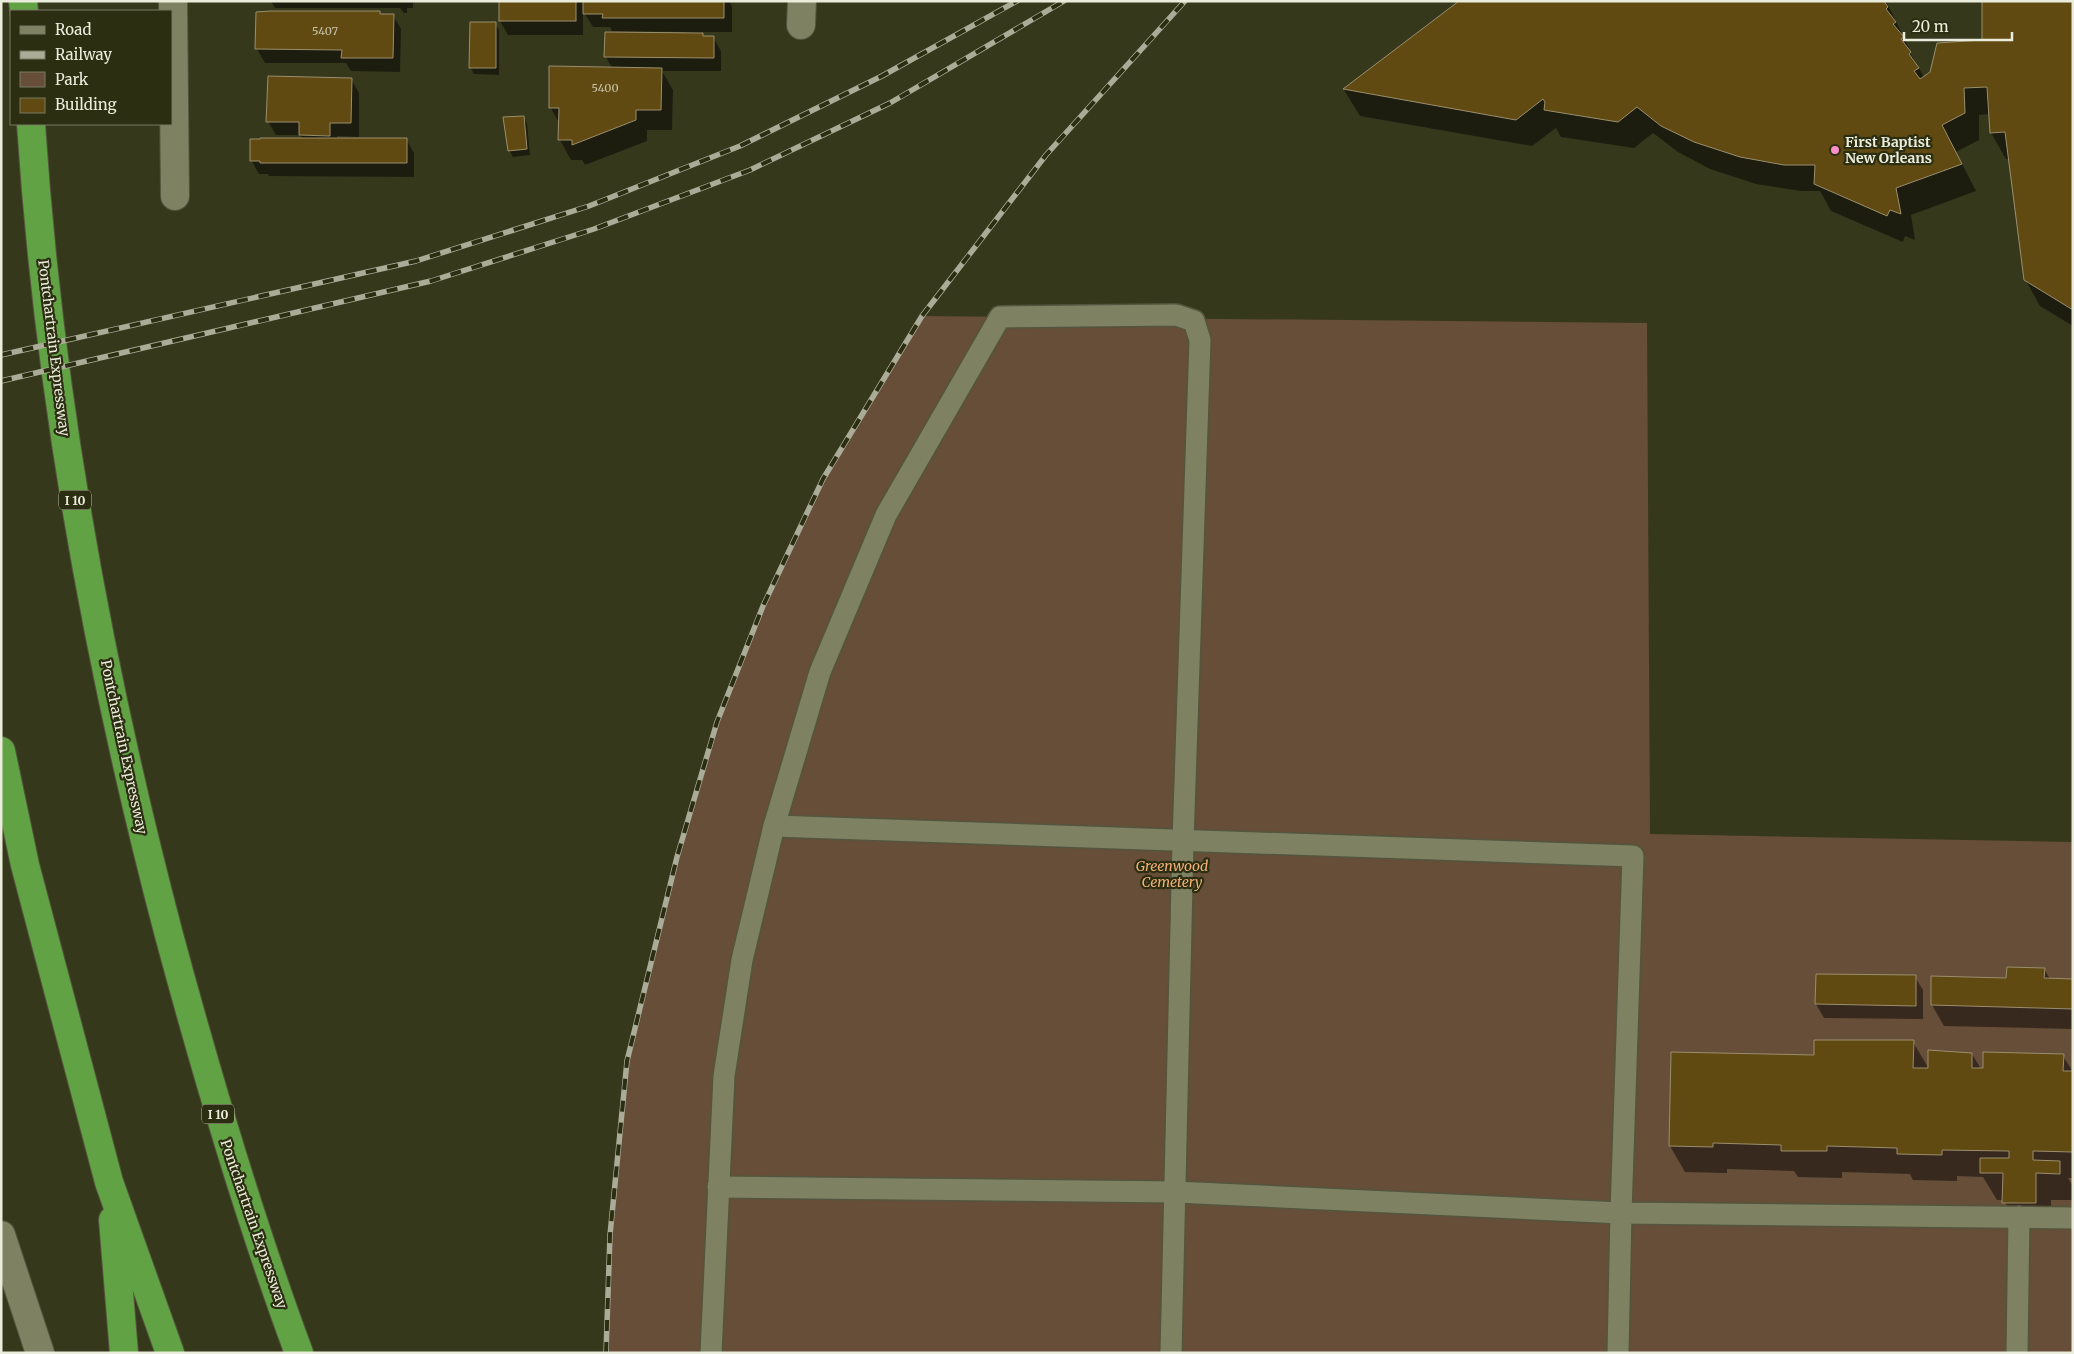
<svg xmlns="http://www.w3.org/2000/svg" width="2074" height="1354" viewBox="0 0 2074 1354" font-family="Merriweather,serif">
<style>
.green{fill:#674e38}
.shadow{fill:#0007}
.building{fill:#604a11;stroke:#9b8e6f}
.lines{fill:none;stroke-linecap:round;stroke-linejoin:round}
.lane-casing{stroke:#53553c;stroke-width:24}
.street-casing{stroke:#53553c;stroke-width:30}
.highway-casing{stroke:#53553c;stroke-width:30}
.lane{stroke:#7e8162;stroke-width:21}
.street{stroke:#7e8162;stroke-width:28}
.highway{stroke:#60a244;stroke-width:28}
.rail-casing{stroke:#aaac98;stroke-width:5.5}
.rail{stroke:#2c2e12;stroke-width:4;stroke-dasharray:11;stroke-linecap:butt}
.poi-dot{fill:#f98fca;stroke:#2c2e12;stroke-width:2}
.labels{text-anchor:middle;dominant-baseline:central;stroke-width:4.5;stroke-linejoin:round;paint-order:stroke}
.number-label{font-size:11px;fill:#c8c4a9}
.shield{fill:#2c2e12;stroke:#b2b49f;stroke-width:1}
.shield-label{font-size:12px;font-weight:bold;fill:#ebeddc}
.poi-label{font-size:14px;font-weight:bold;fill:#ebeddc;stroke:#2c2e12;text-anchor:start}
.street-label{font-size:14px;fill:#ebeddc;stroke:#2c2e12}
.park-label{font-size:14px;font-style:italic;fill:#f4b177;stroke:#2c2e12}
</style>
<rect width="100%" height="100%" fill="#36381c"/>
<path class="green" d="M922 316 1647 323 1650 834 2073 842V1353H606L610 1235 627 1061 677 857 717 722 763 606 823 479Z"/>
<g class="shadow">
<path d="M271 1H413V8H407V13H404L400 8H275Z"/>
<path d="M500 1H729L732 6V32H701L704 37H713L721 51V71H662L673 90 672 130H647V141L585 165 582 160H571L560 140V124L550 107 612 68 606 57 686 34V32L612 31 610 27H593L583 11V35H508L500 21Z"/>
<path d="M1462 1H1886L1910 50 1909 51 1924 77 1983 41 2073 1V326L2040 306 2025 279 2010 159H2006L1991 133 1990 114 1979 115V140L1956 152 1976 191 1911 215 1915 240 1905 236 1903 242 1831 211 1820 191H1801L1756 184 1710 169 1678 152 1653 133 1634 148 1561 137 1556 128 1532 146 1360 116 1344 90Z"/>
<path d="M380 12 381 15H393L401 29 400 72 351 71 346 63H265L257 49Z"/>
<path d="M495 23 499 30V75L474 74 470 67Z"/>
<path d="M351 79 359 93V137L337 136V139H406L414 153V177L269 176 268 174H259L251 160 303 139 300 135H276L268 121Z"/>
<path d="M524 117 527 124 530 155 513 157 509 150Z"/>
<path d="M2044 969 2050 979 2073 980V1029L1944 1026 1932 1005V977L2007 979Z"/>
<path d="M1915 977 1923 990V1019L1824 1018 1816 1004Z"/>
<path d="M1913 1042 1929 1069 1972 1054 1981 1069 2063 1056 2073 1072V1178H2068L2073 1186V1200H2051V1229H2019L2004 1200H1997L1983 1177 1957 1176V1181L1913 1180 1910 1174 1842 1172V1178L1798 1177 1794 1171 1727 1169V1173L1685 1172 1670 1146 1815 1056Z"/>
</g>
<g class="building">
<rect x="499" y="1" width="77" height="20"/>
<path d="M583 1H724V18H602L603 14H583Z"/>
<path d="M1459 1H1884L1888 7 1886 9 1896 22 1893 24 1904 37 1901 39 1911 52 1909 54 1919 68 1914 71 1920 79 1930 72 1937 43 1982 40V1H2073V310L2024 280 2005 132 1990 133 1987 87 1964 88 1965 113 1942 125 1962 164 1896 188 1901 214 1890 210 1887 216 1814 184 1815 165H1784L1740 157 1694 142 1661 126 1637 107 1618 122 1544 110 1545 102 1543 99 1516 120 1343 89Z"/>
<path d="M270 11H380V14H394L393 58H341L342 50 255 49 256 12Z"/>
<path d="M470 22H496V68H469Z"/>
<path d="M605 32 703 33V36H714V58L604 57Z"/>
<path d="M549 66 662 68 661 110H636V120L572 145V140H558L559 108H549Z"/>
<path d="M268 76 352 78 351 123H330V136L299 135V122H266Z"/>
<path d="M524 116 527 149 508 151 503 117Z"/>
<path d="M260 138H407V163H260V161H250V139H260Z"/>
<path d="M2007 967 2045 968 2044 978 2073 979V1009L1931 1005V976L2006 978Z"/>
<path d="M1816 974 1916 975V1006L1815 1004Z"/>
<path d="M1814 1040H1914L1913 1068H1928V1050L1972 1053V1068H1983V1052L2064 1054 2063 1071H2073V1152L2033 1151V1160L2060 1161V1174L2036 1173V1203H2002L2003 1173H1980V1158H2009V1151L1942 1150V1155L1897 1154V1148L1827 1146V1151H1781V1145L1713 1143V1147L1669 1146 1671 1052 1814 1055Z"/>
</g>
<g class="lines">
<g class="lane-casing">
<g id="lane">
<path d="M774 826 1633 856 1621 1213 1618 1353"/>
<path d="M718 1187 1175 1192 1621 1213 2073 1218"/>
<path d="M711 1353 724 1076 742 960 774 826 820 672 886 515 1000 317 1176 315 1194 321 1200 340 1183 842 1171 1353"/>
<path d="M2017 1353 2019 1217"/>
</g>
</g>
<g class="street-casing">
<g id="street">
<path d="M173 1 175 196"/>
<path d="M801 25 802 1"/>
<path d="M1 1235 40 1353"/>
</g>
</g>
<g class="highway-casing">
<g id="highway">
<path d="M23 1 24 11"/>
<path d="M31 124C49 398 99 670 169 935 207 1076 248 1216 299 1353"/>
<path d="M1 751 25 865 109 1182 170 1353"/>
<path d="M113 1220 124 1353"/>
</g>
</g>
<use href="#lane" class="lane"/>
<use href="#street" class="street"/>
<use href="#highway" class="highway"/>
<g class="rail-casing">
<g id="rail">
<path d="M1 355 416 261 589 206 740 146 882 76 1017 1"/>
<path d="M1 381 431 281 594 229 750 170 890 103 1064 1"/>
<path d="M606 1353 610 1235 627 1061 677 857 717 722 763 606 823 479 922 316 1046 155 1185 1"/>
</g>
</g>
<use href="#rail" class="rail"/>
</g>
<circle class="poi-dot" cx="1835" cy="150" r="5"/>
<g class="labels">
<g class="number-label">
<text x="325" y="31">5407</text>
<text x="605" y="88">5400</text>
</g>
<g class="shield">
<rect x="59" y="490.5" width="32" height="19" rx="4"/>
<rect x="202" y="1104.5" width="32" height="19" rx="4"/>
</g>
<g class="shield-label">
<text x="75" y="500">I 10</text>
<text x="218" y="1114">I 10</text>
</g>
<g class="poi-label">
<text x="1845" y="142">First Baptist<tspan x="1845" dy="16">New Orleans</tspan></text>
</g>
<g class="street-label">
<text transform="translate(54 348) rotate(83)">Pontchartrain Expressway</text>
<text transform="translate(124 747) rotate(78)">Pontchartrain Expressway</text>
<text transform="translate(254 1224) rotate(71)">Pontchartrain Expressway</text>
</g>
<g class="park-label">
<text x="1172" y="866">Greenwood<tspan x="1172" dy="16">Cemetery</tspan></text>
</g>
</g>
<rect width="2074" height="1354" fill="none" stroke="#ebeddc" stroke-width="5"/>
<rect x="10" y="10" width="162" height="115" fill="#2c2e12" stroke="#787a63"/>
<rect x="20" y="26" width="25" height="8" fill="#7e8162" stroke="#787a63"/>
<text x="55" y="35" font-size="15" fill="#ebeddc">Road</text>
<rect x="20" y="51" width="25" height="8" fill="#aaac98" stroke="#787a63"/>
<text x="55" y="60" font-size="15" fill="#ebeddc">Railway</text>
<rect x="20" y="72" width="25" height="15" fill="#674e38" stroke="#787a63"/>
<text x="55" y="85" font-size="15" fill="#ebeddc">Park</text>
<rect x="20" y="98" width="25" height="15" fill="#604a11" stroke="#787a63"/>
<text x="55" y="110" font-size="15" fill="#ebeddc">Building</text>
<path d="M1904 32v8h108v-8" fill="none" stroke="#ebeddc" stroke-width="2.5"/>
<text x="1912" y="32" font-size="15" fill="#ebeddc" stroke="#2c2e12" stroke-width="4" paint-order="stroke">20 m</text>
</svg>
